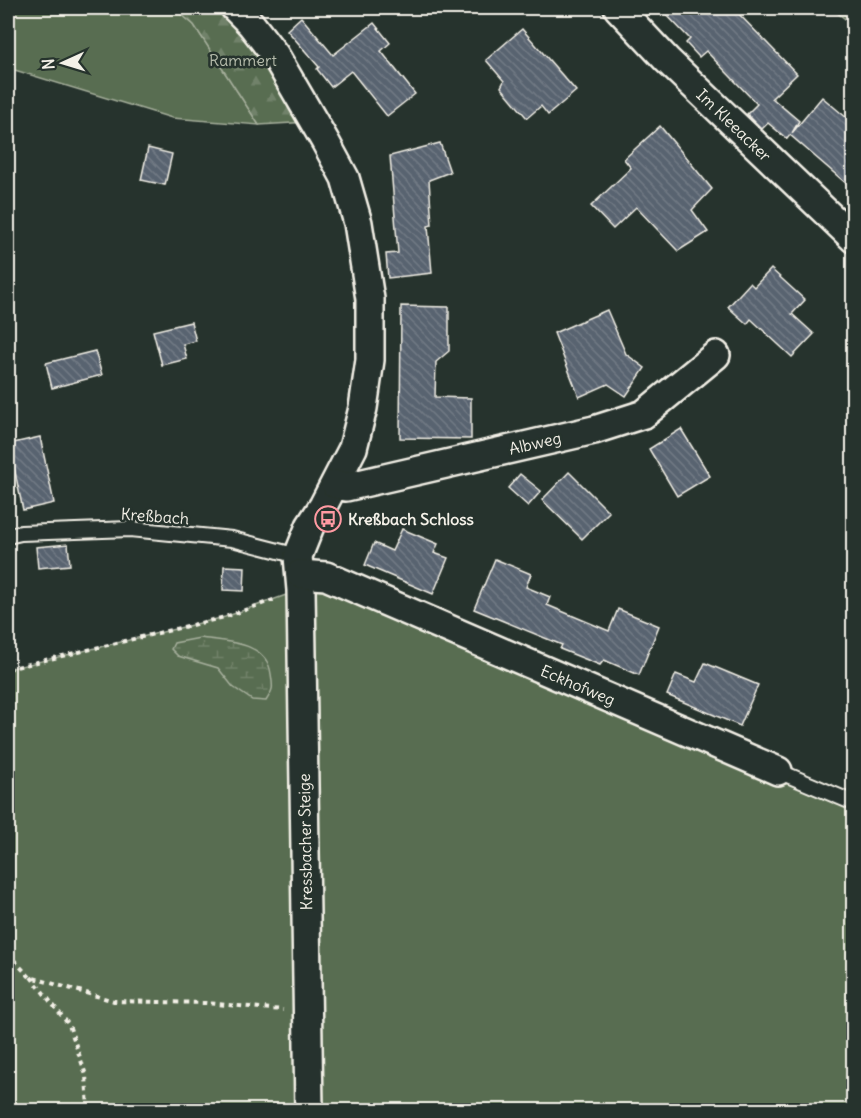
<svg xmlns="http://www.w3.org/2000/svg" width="861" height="1118" viewBox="0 0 861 1118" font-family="Delius,sans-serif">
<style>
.green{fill:#586d51;stroke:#a6af9c;stroke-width:1.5}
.forest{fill:url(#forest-firs);stroke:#a6af9c;stroke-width:1.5}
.wetland{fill:url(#wetland-marsh);stroke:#a6af9c;stroke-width:1.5}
.building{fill:url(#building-back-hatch);stroke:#f4f1e8;stroke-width:1.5}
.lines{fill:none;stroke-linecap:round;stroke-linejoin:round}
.lane-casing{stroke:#f4f1e8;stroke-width:18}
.street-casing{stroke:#f4f1e8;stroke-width:32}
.path{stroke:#f4f1e8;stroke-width:4;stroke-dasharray:4.5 4.5;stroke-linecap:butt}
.lane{stroke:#26332d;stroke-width:14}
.street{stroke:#26332d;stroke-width:27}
.labels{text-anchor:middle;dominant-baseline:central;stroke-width:5;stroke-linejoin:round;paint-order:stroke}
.park-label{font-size:16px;fill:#b6bcac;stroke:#26332d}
.street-label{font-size:16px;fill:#f4f1e8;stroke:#26332d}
.poi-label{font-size:16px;font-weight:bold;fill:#f4f1e8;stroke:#26332d;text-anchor:start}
</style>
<defs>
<pattern id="forest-firs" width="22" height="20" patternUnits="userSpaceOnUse" patternTransform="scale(1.5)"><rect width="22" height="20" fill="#586d51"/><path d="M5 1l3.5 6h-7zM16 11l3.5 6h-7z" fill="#71826a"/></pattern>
<pattern id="wetland-marsh" width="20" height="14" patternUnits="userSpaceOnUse" patternTransform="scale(1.5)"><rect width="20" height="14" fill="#586d51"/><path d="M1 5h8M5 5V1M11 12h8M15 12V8" fill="none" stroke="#71826a"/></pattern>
<pattern id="building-back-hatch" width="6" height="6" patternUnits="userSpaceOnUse" patternTransform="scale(1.5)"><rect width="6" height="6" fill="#596370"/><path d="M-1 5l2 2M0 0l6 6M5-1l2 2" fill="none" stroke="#717a84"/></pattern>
</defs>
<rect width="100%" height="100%" fill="#26332d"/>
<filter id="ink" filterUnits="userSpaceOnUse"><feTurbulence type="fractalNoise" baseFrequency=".0167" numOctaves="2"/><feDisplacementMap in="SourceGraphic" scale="12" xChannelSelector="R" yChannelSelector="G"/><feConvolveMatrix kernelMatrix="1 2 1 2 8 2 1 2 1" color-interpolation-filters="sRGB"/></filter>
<g filter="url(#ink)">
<g class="green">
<path d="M8 8H174L194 25 259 125 172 118 8 68Z"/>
<path d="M300 574 853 803V1110H8V669L225 617 300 590Z"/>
</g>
<g class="forest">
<path d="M174 8H225L308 122 259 125 194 25Z"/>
<path d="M831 8H853V25Z"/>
</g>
<path class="wetland" d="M200 638C226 642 267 641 271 674 273 688 274 688 266 701L252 700 233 687 218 668 178 656 171 649 174 643Z"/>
<g class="building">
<path d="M660 8H733L797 74 772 98 799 121 792 133 822 97 854 124V190L790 135 787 139 768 123 762 129 747 114 757 104 706 51 699 57 686 43 690 39Z"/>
<path d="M301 17 333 55 374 23 390 43 381 51 415 94 387 116 351 71 331 87 317 69 319 67 287 30Z"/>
<path d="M522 29 576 91 548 115 541 106 527 118 501 87 504 81 486 60Z"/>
<path d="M660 126 712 189 692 210 708 232 678 251 636 207 613 229 591 206 631 168 624 159Z"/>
<path d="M440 143 450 172 429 180 432 225 428 226 432 273 388 278 386 254 398 253 390 156Z"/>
<path d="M148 148 172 154 165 185 141 180Z"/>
<path d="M771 269 805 300 792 314 814 334 792 357 751 319 747 324 728 307 750 283 754 287Z"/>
<path d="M401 306 449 307V351L436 362 435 397 471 398V439L400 438Z"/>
<path d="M607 310 626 354 645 368 626 396 608 384 579 397 554 333Z"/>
<path d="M191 322 196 341 183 344 187 359 162 365 153 331Z"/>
<path d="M95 351 102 375 52 388 46 363Z"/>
<path d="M681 429 710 476 677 496 649 449Z"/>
<path d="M40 437 54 503 23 510 9 444Z"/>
<path d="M569 472 609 512 582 539 542 500Z"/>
<path d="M520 474 541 491 528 506 508 488Z"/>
<path d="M402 529 438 544 434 553 448 558 433 594 365 565 374 543 392 551Z"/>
<path d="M68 544 70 565 38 568 36 547Z"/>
<path d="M495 559 531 574 526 587 550 597 547 605 609 631 618 609 659 626 639 675 604 660 600 665 560 649 562 645 474 609Z"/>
<path d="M224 566 245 567 244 591 223 590Z"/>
<path d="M705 663 758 685 740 726 667 695 676 674 696 682Z"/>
</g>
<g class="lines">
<g class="lane-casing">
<g id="lane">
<path d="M8 536 21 533 130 529 232 539 298 556"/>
<path d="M778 771 854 803"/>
</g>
</g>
<g class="street-casing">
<g id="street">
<path d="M235 8 251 24 275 55 325 141 345 178 358 223 370 299V360L363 408 353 448 323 506 310 526 298 556 301 590 309 1110"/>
<path d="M618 8 667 60 854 239"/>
<path d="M335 484 346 487 594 430 644 414 716 355"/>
<path d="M300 574 326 576 778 771"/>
</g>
</g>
<g class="path">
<path d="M8 669 225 617 276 599"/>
<path d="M8 954 30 977 114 1001 206 1003 283 1010"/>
<path d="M31 977 69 1025 86 1075 88 1110"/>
</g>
<use href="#lane" class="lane"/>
<use href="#street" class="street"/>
</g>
</g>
<defs>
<g id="bus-ring" transform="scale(1.35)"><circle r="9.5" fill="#26332d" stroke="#ff9aa2" stroke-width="1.5"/><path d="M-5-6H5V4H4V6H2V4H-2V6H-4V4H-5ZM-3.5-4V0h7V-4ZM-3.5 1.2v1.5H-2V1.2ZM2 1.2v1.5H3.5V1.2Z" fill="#ff9aa2"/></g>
</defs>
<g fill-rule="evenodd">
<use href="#bus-ring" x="328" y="519"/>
</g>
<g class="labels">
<g class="park-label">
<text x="243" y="60">Rammert</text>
</g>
<g class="street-label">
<text transform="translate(734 125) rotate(44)">Im Kleeacker</text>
<text transform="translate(535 443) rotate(-13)">Albweg</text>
<text transform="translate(155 516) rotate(4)">Kreßbach</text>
<text transform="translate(578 685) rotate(23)">Eckhofweg</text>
<text transform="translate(305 842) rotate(-91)">Kressbacher Steige</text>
</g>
<g class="poi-label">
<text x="348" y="519">Kreßbach Schloss</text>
</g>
</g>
<rect width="861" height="1118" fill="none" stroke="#26332d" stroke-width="30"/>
<rect x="15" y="15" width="831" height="1088" fill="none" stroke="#f4f1e8" stroke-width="2" filter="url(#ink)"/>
<g transform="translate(63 63) rotate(266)" stroke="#26332d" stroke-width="4.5" paint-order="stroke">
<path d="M0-4.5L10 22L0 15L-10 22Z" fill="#f4f1e8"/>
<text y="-9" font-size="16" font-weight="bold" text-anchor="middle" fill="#f4f1e8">N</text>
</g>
</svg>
